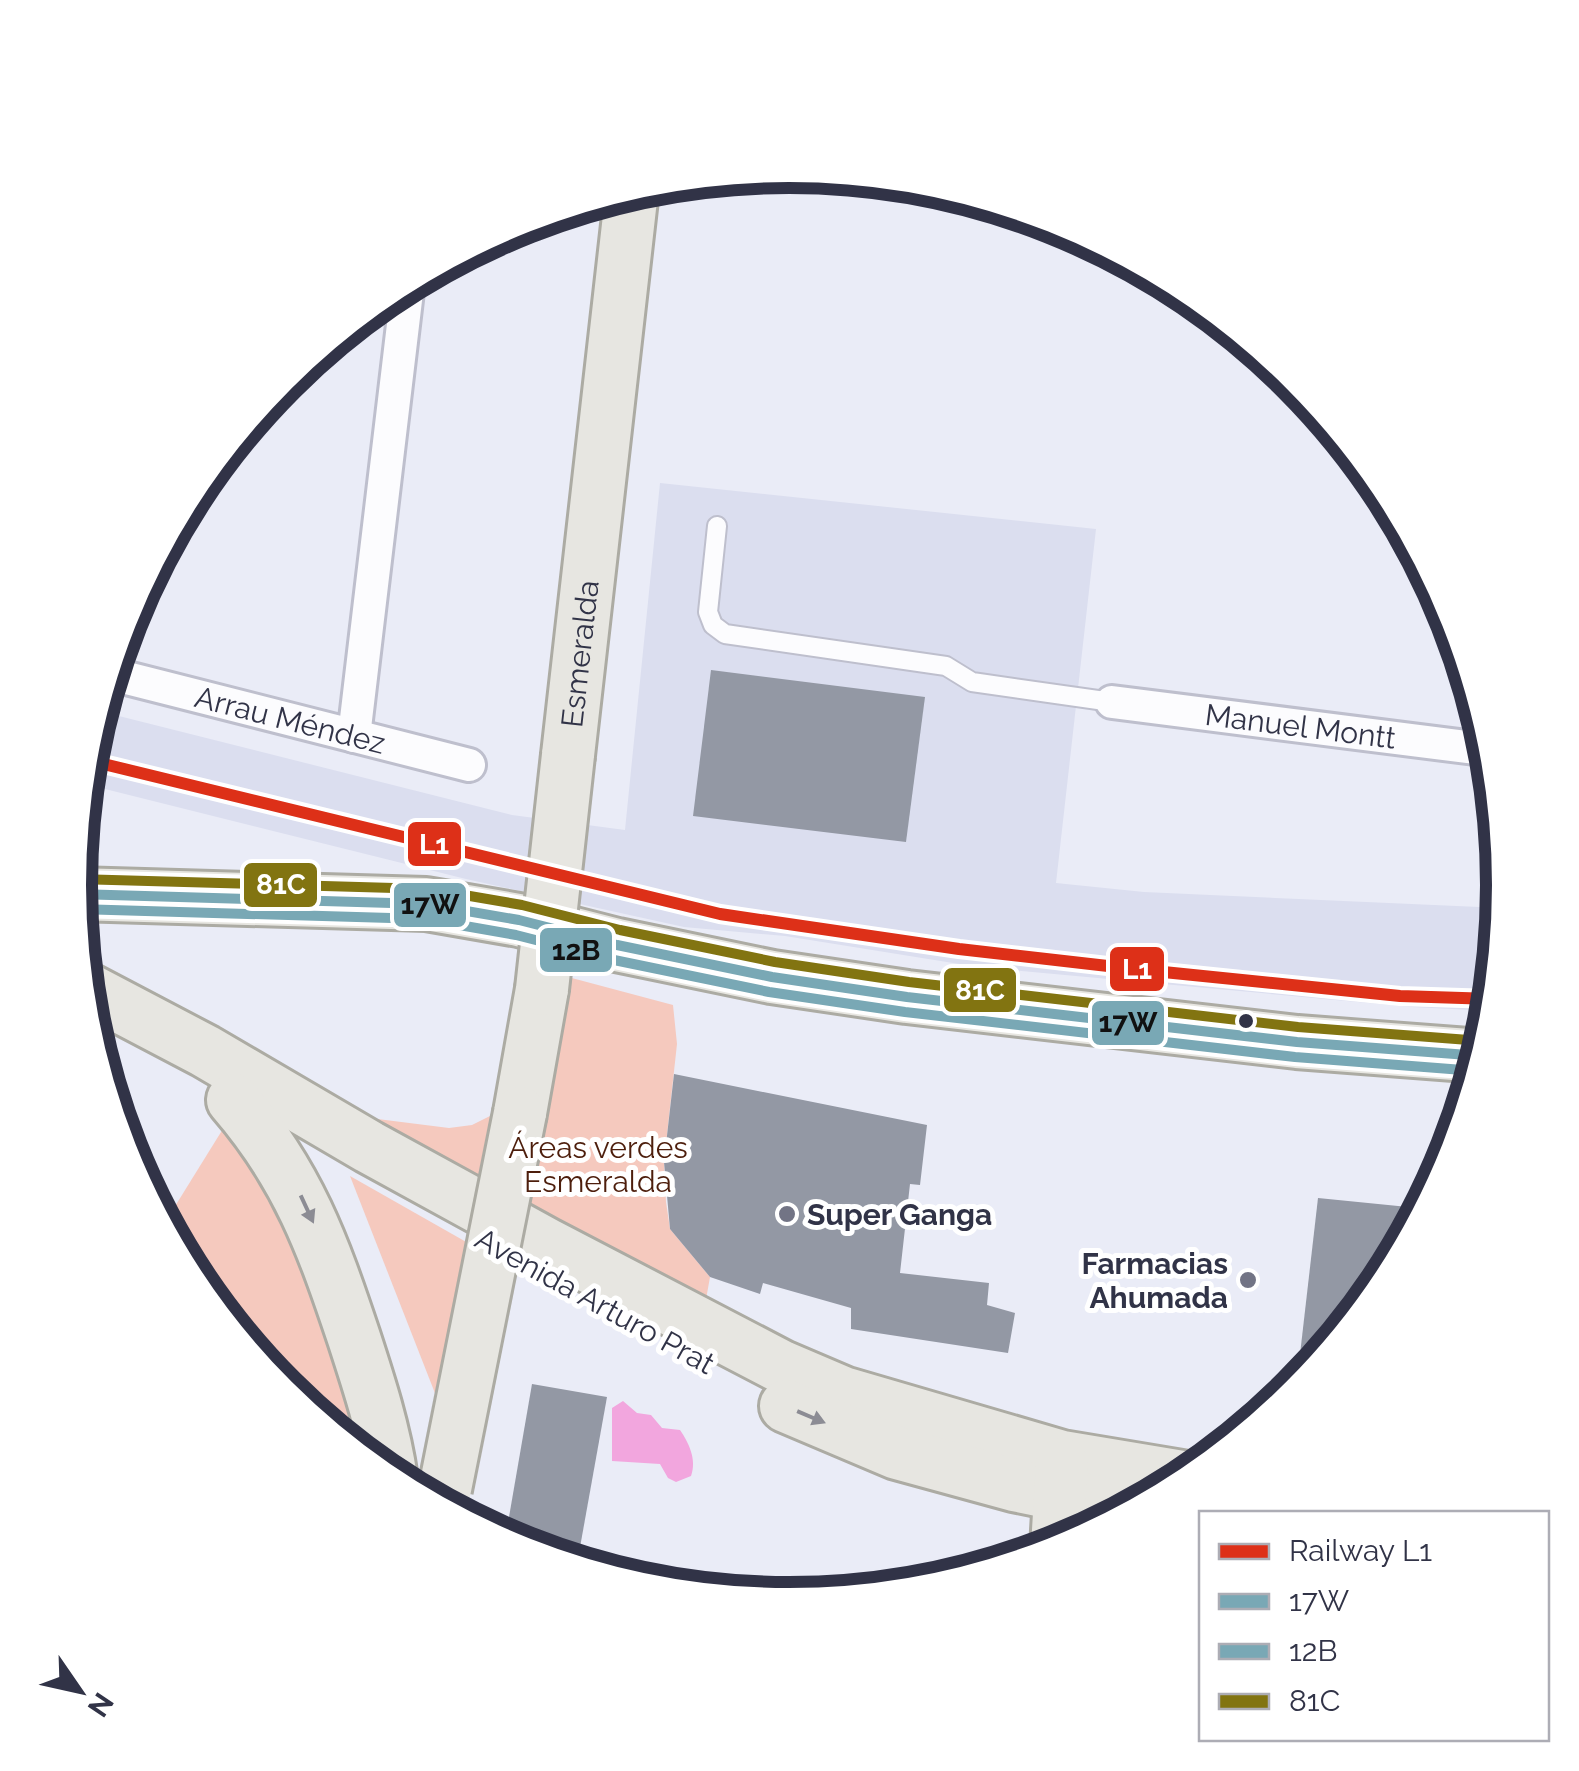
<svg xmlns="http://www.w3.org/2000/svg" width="1579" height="1771" viewBox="0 0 1579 1771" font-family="Raleway,sans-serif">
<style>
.built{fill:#dbdeef}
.green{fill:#f5c9be}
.water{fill:#f2a6de}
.building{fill:#9398a4}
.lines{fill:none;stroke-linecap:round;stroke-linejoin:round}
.service-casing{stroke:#bebfcd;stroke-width:22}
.minor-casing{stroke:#bebfcd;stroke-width:38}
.primary-casing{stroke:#acaba3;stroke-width:58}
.service{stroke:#fcfcfe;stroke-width:18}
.minor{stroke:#fcfcfe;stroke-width:32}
.primary{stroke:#e7e6e1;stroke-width:52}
.primary-bridge-casing{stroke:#acaba3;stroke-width:58;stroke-linecap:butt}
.primary-bridge{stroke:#e7e6e1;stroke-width:52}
.bus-1-casing{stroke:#fff;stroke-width:18}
.bus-2-casing{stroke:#fff;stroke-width:18}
.bus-3-casing{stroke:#fff;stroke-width:18}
.bus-1{stroke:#79a8b5;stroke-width:10}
.bus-2{stroke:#79a8b5;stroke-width:10}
.bus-3{stroke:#827411;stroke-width:10}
.rail-1-casing{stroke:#fff;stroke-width:20}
.rail-1{stroke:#dd3018;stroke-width:12}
.oneway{fill:#8c8c94}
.bus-dot{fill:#313347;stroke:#fff;stroke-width:4}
.poi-dot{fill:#727485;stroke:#fff;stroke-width:4}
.labels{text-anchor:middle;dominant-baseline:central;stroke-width:10;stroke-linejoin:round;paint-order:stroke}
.street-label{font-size:30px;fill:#313347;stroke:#fff}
.park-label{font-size:30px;fill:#4d1e0c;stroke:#fff}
.poi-label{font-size:30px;font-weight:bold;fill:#313347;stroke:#fff;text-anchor:start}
.rim{fill:none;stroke:#313347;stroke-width:12}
.line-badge{stroke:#fff;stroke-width:4}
.badge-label{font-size:28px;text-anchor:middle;font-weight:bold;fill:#fff}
.pale-badge-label{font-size:28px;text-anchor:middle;font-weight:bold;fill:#111}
</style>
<rect width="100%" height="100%" fill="#eaecf7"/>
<path class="built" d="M660 483 1096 529 1056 883 1144 892 1502 908 1492 1011 1412 1007 978 967 785 936 684 927 466 879 85 784 89 746 99 711 512 815 625 830Z"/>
<g class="green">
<path d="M568 977 673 1005 677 1044 664 1162 666 1202 670 1229 710 1277 705 1305 539 1209 377 1148 306 1110 449 1128 472 1125 496 1113Z"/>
<path d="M226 1124 269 1175 375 1465 284 1390 195 1282 164 1224Z"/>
<path d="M350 1176 468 1243 440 1406Z"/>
</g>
<path class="water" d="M623 1401 637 1413 651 1415 662 1428 680 1430C689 1443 697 1460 691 1476L676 1482 668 1478 660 1464 612 1461V1408Z"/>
<g class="building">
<path d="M711 670 925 697 906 842 693 816Z"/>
<path d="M674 1074 927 1125 920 1185 910 1184 900 1273 989 1283 987 1305 1015 1313 1008 1353 851 1329V1308L763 1283 760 1294 710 1277 670 1229 664 1162Z"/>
<path d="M1318 1198 1408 1207 1403 1245 1383 1283 1296 1389Z"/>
<path d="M532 1384 607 1397 577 1564 505 1540Z"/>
</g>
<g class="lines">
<g class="service-casing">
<path id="service" d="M717 526 708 612 713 625 725 634 946 666 972 682 1112 702"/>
</g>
<g class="minor-casing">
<g id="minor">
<path id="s1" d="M111 674 469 765"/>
<path id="s2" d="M1112 702 1491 750"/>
<path d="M354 736 408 283"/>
</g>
</g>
<g class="primary-casing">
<g id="primary">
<path id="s3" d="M568 755 632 190"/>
<path d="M76 894 426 904 519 920 617 945 772 977 907 997 1297 1042 1481 1056"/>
<path d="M85 988 205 1051 369 1147 546 1244 782 1367 843 1393 1062 1457 1188 1478"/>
<path d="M233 1100C298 1175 323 1245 354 1338 369 1384 384 1430 391 1479"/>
<path d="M520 1113 542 989"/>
<path d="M786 1406 897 1453 1014 1485 1131 1509"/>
<path d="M1057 1547 1062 1464"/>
</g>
</g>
<use href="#service" class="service"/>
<use href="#minor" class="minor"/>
<use href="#primary" class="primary"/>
<g class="primary-bridge-casing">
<g id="primary-bridge">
<path d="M542 989 568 755"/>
<path d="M445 1489 520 1113"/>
</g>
</g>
<use href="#primary-bridge" class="primary-bridge"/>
<g class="bus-1-casing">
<path id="bus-1" d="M76 894 426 904 519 920 617 945 772 977 907 997 1297 1042 1481 1056"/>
</g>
<g class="bus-2-casing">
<path id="bus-2" d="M77 909 425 919 516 935 614 960 769 992 905 1012 1295 1057 1476 1071"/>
</g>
<g class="bus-3-casing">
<path id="bus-3" d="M76 879 429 889 522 905 620 930 775 962 909 982 1298 1027 1482 1041"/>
</g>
<use href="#bus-1" class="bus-1"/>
<use href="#bus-2" class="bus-2"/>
<use href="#bus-3" class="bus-3"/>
<g class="rail-1-casing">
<path id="rail-1" d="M87 760 720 914 959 949 1134 969 1400 996 1493 999"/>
</g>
<use href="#rail-1" class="rail-1"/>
</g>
<defs><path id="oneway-solid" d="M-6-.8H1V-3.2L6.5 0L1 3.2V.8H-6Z" transform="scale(2.5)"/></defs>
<g class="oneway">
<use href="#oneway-solid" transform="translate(307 1209) rotate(65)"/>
<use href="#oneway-solid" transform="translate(811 1417) rotate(23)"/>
</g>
<circle class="bus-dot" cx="1246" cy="1021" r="9"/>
<g class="poi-dot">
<circle cx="787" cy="1214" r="10"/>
<circle cx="1248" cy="1280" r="10"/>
</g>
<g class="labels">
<g class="street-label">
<text stroke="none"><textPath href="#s3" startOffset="102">Esmeralda</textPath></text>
<text stroke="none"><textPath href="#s1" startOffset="185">Arrau Méndez</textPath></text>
<text stroke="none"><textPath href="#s2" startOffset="190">Manuel Montt</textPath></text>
<text transform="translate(595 1301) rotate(29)">Avenida Arturo Prat</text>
</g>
<g class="park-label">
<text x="598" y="1147">Áreas verdes<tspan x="598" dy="34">Esmeralda</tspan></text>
</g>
<g class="poi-label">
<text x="807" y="1214">Super Ganga</text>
<text x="1228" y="1263" text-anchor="end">Farmacias<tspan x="1228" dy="34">Ahumada</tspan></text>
</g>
</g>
<path d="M0 0H1579V1771H0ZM92 885a697 697 0 1 1 1394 0a697 697 0 1 1-1394 0Z" fill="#fff" fill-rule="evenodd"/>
<path class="rim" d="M92 885a697 697 0 1 1 1394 0a697 697 0 1 1-1394 0Z"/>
<g class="line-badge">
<rect x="406" y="820" width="57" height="48" rx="10" fill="#dd3018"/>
<rect x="242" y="861" width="77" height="48" rx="10" fill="#827411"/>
<rect x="392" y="881" width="76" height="48" rx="10" fill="#79a8b5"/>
<rect x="538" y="926" width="76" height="48" rx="10" fill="#79a8b5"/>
<rect x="1108" y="945" width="58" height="48" rx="10" fill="#dd3018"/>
<rect x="942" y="966" width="76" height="48" rx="10" fill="#827411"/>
<rect x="1090" y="999" width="76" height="48" rx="10" fill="#79a8b5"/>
</g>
<g class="badge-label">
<text x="434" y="854">L1</text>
<text x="281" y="894">81C</text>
<text x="1137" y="979">L1</text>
<text x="980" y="1000">81C</text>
</g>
<g class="pale-badge-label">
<text x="430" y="914">17W</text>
<text x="576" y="960">12B</text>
<text x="1128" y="1032">17W</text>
</g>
<rect x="1199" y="1511" width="350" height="230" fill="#ffffff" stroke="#adadb5" stroke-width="2.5"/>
<rect x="1219" y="1544" width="50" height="15" fill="#dd3018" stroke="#adadb5" stroke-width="2.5"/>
<text x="1289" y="1561" font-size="30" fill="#313347">Railway L1</text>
<rect x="1219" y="1594" width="50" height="15" fill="#79a8b5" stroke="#adadb5" stroke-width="2.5"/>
<text x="1289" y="1611" font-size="30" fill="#313347">17W</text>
<rect x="1219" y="1644" width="50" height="15" fill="#79a8b5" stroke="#adadb5" stroke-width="2.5"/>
<text x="1289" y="1661" font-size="30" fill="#313347">12B</text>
<rect x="1219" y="1694" width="50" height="15" fill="#827411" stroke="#adadb5" stroke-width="2.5"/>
<text x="1289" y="1711" font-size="30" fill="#313347">81C</text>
<g transform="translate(80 1691) rotate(124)" stroke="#ffffff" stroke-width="8" paint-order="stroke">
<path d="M0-8L18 38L0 25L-18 38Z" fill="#313347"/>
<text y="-15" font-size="28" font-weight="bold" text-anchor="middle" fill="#313347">N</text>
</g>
</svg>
